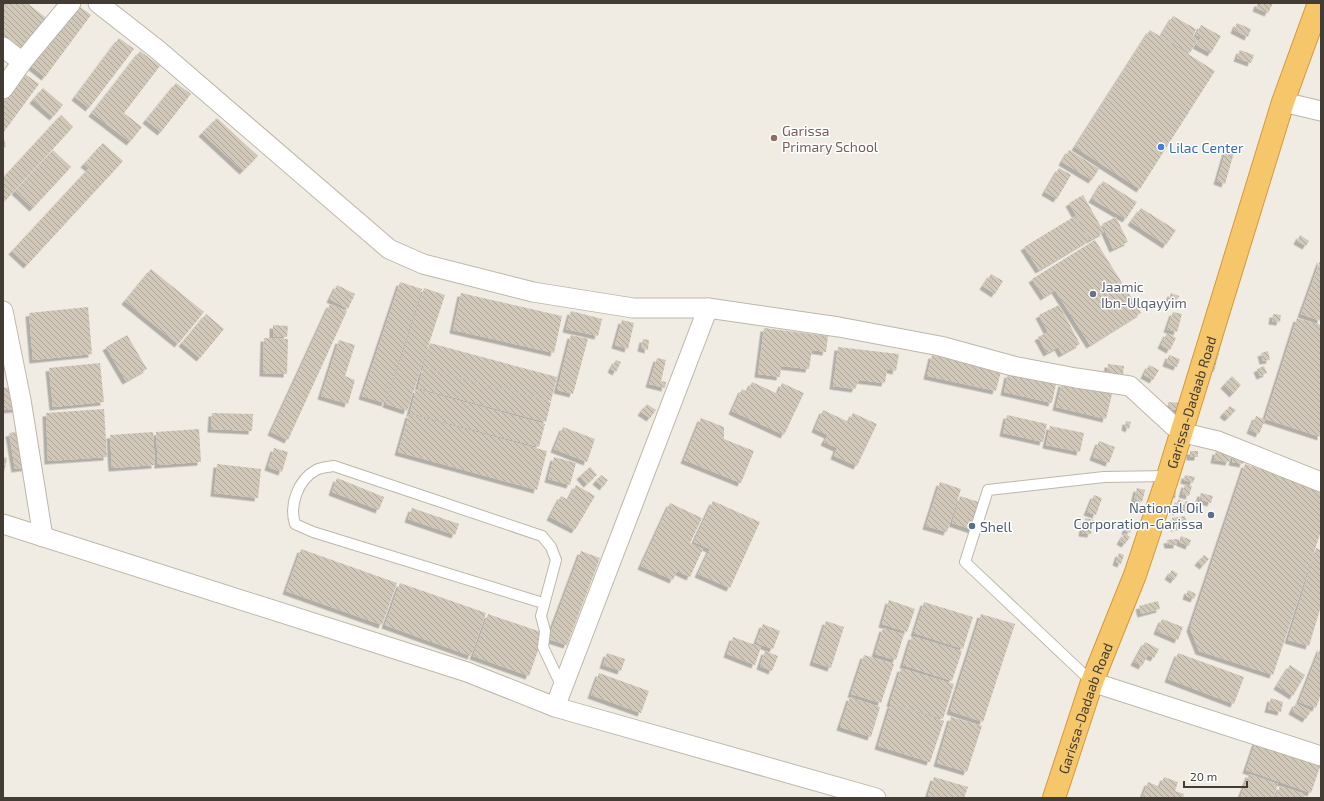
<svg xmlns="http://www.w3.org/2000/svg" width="1324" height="801" viewBox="0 0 1324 801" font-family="'Exo 2',sans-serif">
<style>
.building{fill:url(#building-back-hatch);filter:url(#shadow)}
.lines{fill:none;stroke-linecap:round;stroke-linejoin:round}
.lane-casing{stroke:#beb7a9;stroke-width:12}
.street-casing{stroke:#beb7a9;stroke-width:21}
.highway-casing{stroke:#d39a3b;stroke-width:24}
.lane{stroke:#fff;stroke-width:10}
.street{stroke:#fff;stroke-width:19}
.highway{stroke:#f5c66a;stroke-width:22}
.education-dot{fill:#8d6e63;stroke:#fff;stroke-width:1.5}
.shop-dot{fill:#3f7fe0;stroke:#fff;stroke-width:1.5}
.worship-dot{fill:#6b7280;stroke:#fff;stroke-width:1.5}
.service-dot{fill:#5c6f8a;stroke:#fff;stroke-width:1.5}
.labels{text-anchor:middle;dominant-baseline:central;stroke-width:3;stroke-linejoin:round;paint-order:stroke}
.education-label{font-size:14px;fill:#785e54;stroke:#fff;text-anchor:start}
.shop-label{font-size:14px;fill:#366cbe;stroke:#fff;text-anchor:start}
.worship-label{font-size:14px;fill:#5b616d;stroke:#fff;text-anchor:start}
.street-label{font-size:14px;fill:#423c34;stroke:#fff}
.service-label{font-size:14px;fill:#4e5e75;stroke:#fff;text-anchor:end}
</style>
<defs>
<pattern id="building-back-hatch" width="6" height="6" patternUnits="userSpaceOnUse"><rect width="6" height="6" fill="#d1c8b9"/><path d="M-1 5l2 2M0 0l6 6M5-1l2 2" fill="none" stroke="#aba497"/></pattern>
<filter id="shadow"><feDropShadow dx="-3.5" dy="3.5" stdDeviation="0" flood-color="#0004"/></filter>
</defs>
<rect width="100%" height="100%" fill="#f0ece3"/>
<g class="building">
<path d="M3 3H27L49 20 22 53 3 38Z"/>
<path d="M1258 3H1273L1268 13 1256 8Z"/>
<path d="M76 4 91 15 45 77 30 65Z"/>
<path d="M1173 16 1196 29 1193 36 1198 39 1190 53 1161 36Z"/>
<path d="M1237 23 1251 29 1248 37 1234 30Z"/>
<path d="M1201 25 1221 36 1211 53 1196 45 1201 37 1196 35Z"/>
<path d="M1150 30 1215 71 1140 189 1075 147Z"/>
<path d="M119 38 134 49 89 108 75 97Z"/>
<path d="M1240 50 1254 55 1251 63 1237 58Z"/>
<path d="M140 51 160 66 124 113 142 127 130 142 92 113Z"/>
<path d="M25 74 39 84 3 133V103Z"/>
<path d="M176 83 191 94 161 132 146 120Z"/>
<path d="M43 88 63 105 53 117 33 100Z"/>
<path d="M61 115 73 127 3 203V178Z"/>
<path d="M217 118 258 156 243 171 202 133Z"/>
<path d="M3 134 6 147 3 148Z"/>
<path d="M103 143 123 161 27 265 12 251 89 168 84 164Z"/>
<path d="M1227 147 1235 149 1225 184 1217 181Z"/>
<path d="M53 150 71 167 33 208 15 191Z"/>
<path d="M1069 150 1099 169 1092 180 1062 162Z"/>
<path d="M1059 168 1071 175 1057 199 1045 192Z"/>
<path d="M1103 181 1137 202 1126 219 1092 199Z"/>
<path d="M1083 195 1104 232 1090 240 1069 203Z"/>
<path d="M1141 208 1176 230 1166 245 1131 222Z"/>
<path d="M1075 216 1089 240 1039 270 1024 247Z"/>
<path d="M1116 217 1128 242 1113 249 1102 224Z"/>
<path d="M1300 235 1309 241 1306 246 1297 241Z"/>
<path d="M1095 240 1141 313 1090 345 1055 290 1044 297 1032 279Z"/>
<path d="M1321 258V321L1301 314Z"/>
<path d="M151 269 204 312 178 344 125 301Z"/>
<path d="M991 274 1003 281 995 294 983 286Z"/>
<path d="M400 282 422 289 385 403 362 396Z"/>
<path d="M337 285 355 294 348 309 330 299Z"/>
<path d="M424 288 445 295 407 411 386 404Z"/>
<path d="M461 293 562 316 554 353 453 330Z"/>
<path d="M1171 293 1179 296 1175 304 1168 301Z"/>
<path d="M330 304 347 311 288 440 271 432Z"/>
<path d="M1059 305 1080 344 1062 354 1058 347 1047 353 1038 337 1048 332 1039 315Z"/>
<path d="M88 307 92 354 33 360 29 313Z"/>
<path d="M571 311 602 319 598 336 566 329Z"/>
<path d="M1173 312 1182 314 1177 332 1167 329Z"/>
<path d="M206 314 224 329 200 358 182 343Z"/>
<path d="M1273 314 1281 315 1280 322 1272 321Z"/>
<path d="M1297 318 1321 325V437L1265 419Z"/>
<path d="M622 320 634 323 628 349 615 345Z"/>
<path d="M273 325 288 326 287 337H273Z"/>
<path d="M764 328 828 336 826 352 812 350 809 369 781 366 780 377 758 374Z"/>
<path d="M1167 333 1176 338 1170 350 1161 345Z"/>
<path d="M127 335 147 369 126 381 106 347Z"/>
<path d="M571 335 588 339 573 394 557 390Z"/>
<path d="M1215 335 1223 337 1214 372 1206 370Z"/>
<path d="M264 338 288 339 287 374 263 373Z"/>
<path d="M643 339 649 340 648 350 641 348Z"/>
<path d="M339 340 355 345 345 376 355 380 348 404 321 396Z"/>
<path d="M430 343 557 377 551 401 423 367Z"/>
<path d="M838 347 899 354 896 371 887 369 885 383 859 380 855 389 833 386Z"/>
<path d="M1268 351 1270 360 1263 361 1261 353Z"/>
<path d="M932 355 1001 371 996 391 927 376Z"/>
<path d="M1169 355 1180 359 1177 367 1166 363Z"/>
<path d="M657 358 666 360 661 381 666 382 665 388 649 384Z"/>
<path d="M616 360 621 362 616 372 611 369Z"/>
<path d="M100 363 104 402 53 407 49 368Z"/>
<path d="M1108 364 1124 366 1123 375 1107 373Z"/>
<path d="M1149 365 1159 370 1153 380 1144 375Z"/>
<path d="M1264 366 1267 373 1260 376 1257 369Z"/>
<path d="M423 368 551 402 546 422 418 388Z"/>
<path d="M1008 374 1056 384 1052 403 1004 392Z"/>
<path d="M1232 376 1241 385 1233 394 1224 385Z"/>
<path d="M752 382 778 394 782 383 804 393 784 435 732 411 742 389 747 392Z"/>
<path d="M1062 383 1112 394 1106 419 1056 407Z"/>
<path d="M15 387 17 409 3 410V388Z"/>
<path d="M416 389 545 424 539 447 410 413Z"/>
<path d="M1168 402 1182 403 1181 410 1168 409Z"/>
<path d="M647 404 656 410 650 418 641 412Z"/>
<path d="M1230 406 1236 410 1228 418 1223 414Z"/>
<path d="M104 409 107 457 48 461 46 413Z"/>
<path d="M823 410 849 422 853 413 877 424 857 466 834 456 837 448 824 442 828 435 815 429Z"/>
<path d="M212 413 253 414 252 431 211 429Z"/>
<path d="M409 414 547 451 537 490 398 452Z"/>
<path d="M1007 415 1047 424 1043 442 1003 433Z"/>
<path d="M1256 416 1265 420 1259 434 1250 430Z"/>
<path d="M701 418 724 427V439L754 451 741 483 684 460Z"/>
<path d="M1126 421 1131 422 1129 429 1125 427Z"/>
<path d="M1050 426 1084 433 1080 452 1046 445Z"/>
<path d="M563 427 595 439 587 462 554 449Z"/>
<path d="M199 429 201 462 158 465 156 432Z"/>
<path d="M24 431 29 467 15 469 9 433Z"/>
<path d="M153 432 155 465 112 468 110 435Z"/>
<path d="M1099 441 1115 447 1109 463 1093 457Z"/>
<path d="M274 448 288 452 282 472 268 467Z"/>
<rect x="1190" y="451" width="8" height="6"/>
<path d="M1216 451 1231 454 1229 462 1214 460Z"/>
<path d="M1234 454 1245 456 1243 464 1232 462Z"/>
<path d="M3 457 7 458 4 473H3Z"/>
<path d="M554 457 576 463 570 485 548 479Z"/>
<path d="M217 464 261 469 258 498 214 493Z"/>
<path d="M1245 464 1321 488V531L1273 675 1199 651 1190 628Z"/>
<path d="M590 467 597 475 587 484 580 476Z"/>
<path d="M601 475 608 480 603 487 596 481Z"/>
<path d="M1185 475 1195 477 1193 483 1184 480Z"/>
<path d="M337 478 384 497 379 510 332 492Z"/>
<path d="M940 482 961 489 947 532 926 526Z"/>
<path d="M1185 484 1192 486 1189 496 1182 494Z"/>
<path d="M576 485 595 496 575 530 550 517 561 496 568 500Z"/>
<path d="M1137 488 1145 490 1142 502 1134 500Z"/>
<path d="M1168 490 1176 492 1175 499 1166 496Z"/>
<path d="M1201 493 1213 496 1211 503 1199 499Z"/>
<path d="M1094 495 1102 498 1096 515 1087 512Z"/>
<path d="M960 496 982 503 973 530 952 523Z"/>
<path d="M1179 499 1183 502 1177 512 1173 509Z"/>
<path d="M713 501 760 522 730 588 698 574 710 549 694 542Z"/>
<path d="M1186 501 1191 503 1187 510 1182 508Z"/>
<path d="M670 503 702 518 690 543 703 549 690 577 677 571 673 580 641 566Z"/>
<path d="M412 508 459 524 455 535 408 519Z"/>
<path d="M1185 516 1187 525 1174 528 1172 518Z"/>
<path d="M1085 518 1094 520 1093 526 1084 524Z"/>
<path d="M1128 523 1133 525 1130 533 1125 531Z"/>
<path d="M1083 527 1092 528 1091 534 1082 533Z"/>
<path d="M1125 533 1130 537 1125 544 1120 541Z"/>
<path d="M1181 536 1191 540 1189 546 1179 542Z"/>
<path d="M1177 539V545H1168L1167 540Z"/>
<path d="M1316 548 1321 550V606L1309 646 1288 640Z"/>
<path d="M301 549 397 583 382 625 286 591Z"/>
<path d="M581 551 600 558 567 645 548 639Z"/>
<path d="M1119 553 1124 555 1121 564 1116 562Z"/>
<path d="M1204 555 1209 559 1203 566 1198 562Z"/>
<path d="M1172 570 1178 574 1174 580 1168 576Z"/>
<path d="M400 583 486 613 471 656 385 625Z"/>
<path d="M1188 590 1196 594 1194 599 1186 596Z"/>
<path d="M889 600 915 609 907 632 882 624Z"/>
<path d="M1158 601 1160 609 1141 614 1139 606Z"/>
<path d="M924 602 973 617 963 649 914 633Z"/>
<path d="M488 614 544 633 529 676 473 656Z"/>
<path d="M981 614 1015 624 983 722 950 711Z"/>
<path d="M1162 619 1183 627 1178 640 1157 631Z"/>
<path d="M826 621 844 627 831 668 813 662Z"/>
<path d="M763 624 780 631 773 649 756 643Z"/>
<path d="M883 628 904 634 896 660 875 654Z"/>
<path d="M912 636 962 651 952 681 903 665Z"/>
<path d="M733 637 761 647 755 665 727 654Z"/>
<path d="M1145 642 1159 649 1154 658 1148 655 1142 666 1134 662Z"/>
<path d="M1321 646V694L1316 708 1299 702Z"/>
<path d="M765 651 778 656 772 671 760 666Z"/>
<path d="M607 653 625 659 621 671 603 665Z"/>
<path d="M1178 653 1244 677 1234 704 1168 679Z"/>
<path d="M864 655 894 664 881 703 851 694Z"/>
<path d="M1290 665 1305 675 1293 696 1277 686Z"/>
<path d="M901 668 954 684 943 719 890 703Z"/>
<path d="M599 673 649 691 641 713 591 695Z"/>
<path d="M850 697 880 707 871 737 840 727Z"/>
<path d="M1271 698 1283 702 1281 712 1268 709Z"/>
<path d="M1296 703 1311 711 1306 719 1292 711Z"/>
<path d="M891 704 944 721 930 762 878 746Z"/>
<path d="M951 717 982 726 967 772 937 763Z"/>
<path d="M1256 741 1321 764 1311 793 1246 770Z"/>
<path d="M1249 774 1278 784 1273 798H1240Z"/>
<path d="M934 777 968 787 964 798 928 796Z"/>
<path d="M1164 777 1178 782 1175 791 1184 794 1183 798H1142L1148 782 1160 787Z"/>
<path d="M1280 786 1305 794 1304 798H1275Z"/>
</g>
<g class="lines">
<g class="lane-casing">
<g id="lane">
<path d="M543 603 313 532 295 524C289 505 298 480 316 470 321 467 329 467 334 466L542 536 551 547 556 560 541 616 545 631 543 647 562 687"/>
<path d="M1092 682 965 562 988 490 1104 477 1168 476"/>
</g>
</g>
<g class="street-casing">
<g id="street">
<path d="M98 3 158 50 389 249 423 264 533 292 633 308H708L839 327 940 346 1013 366 1076 378 1130 386 1180 432 1218 441 1321 482"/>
<path d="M3 47 22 62"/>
<path d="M3 89 22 62 71 3"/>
<path d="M1283 102 1321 111"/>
<path d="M3 311 21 400 43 537"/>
<path d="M3 524 467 672 555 707 876 798"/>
<path d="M1092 682 1321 756"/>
<path d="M555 707 708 308"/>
</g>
</g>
<g class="highway-casing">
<g id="highway">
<path id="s1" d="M1054 798 1092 682 1135 575 1168 476 1283 102 1319 3"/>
</g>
</g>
<use href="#lane" class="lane"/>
<use href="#street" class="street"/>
<use href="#highway" class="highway"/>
</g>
<circle class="education-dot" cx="774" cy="138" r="4"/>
<circle class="shop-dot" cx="1161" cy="147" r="4"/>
<circle class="worship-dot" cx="1093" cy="294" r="4"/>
<g class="service-dot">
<circle cx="1211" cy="515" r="4"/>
<circle cx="972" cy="526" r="4"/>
</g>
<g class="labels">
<g class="education-label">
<text x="782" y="130">Garissa<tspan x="782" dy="16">Primary School</tspan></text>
</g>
<g class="shop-label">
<text x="1169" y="147">Lilac Center</text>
</g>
<g class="worship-label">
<text x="1101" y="286">Jaamic<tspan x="1101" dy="16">Ibn-Ulqayyim</tspan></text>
</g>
<g class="street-label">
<text stroke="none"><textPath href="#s1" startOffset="419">Garissa-Dadaab Road</textPath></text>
<text stroke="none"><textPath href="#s1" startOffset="95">Garissa-Dadaab Road</textPath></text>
</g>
<g class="service-label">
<text x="1203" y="507">National Oil<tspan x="1203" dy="16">Corporation-Garissa</tspan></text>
<text x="980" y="526" text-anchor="start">Shell</text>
</g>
</g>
<rect width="1324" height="801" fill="none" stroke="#423c34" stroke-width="8"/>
<path d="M1184 781v6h63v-6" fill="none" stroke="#423c34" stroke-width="2"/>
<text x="1190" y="781" font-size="12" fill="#423c34" stroke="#ffffff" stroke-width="3" paint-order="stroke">20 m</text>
</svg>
